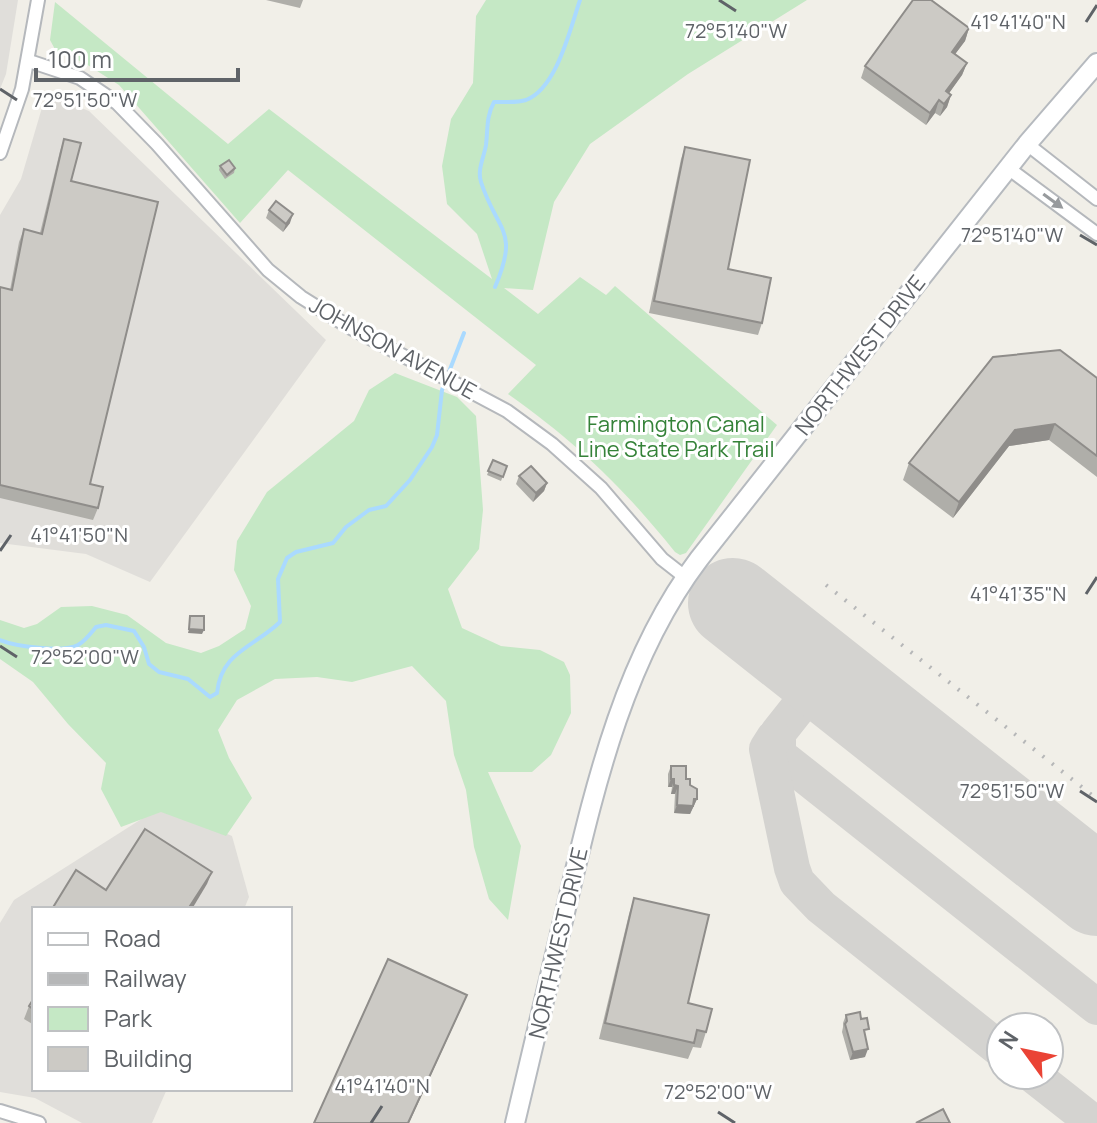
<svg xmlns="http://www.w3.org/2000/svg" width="1097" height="1123" viewBox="0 0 1097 1123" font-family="Manrope,sans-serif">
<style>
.industrial{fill:#e0deda}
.green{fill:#c5e8c5}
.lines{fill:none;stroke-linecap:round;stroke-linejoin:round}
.stream{stroke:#aadaff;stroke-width:4}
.taxiway{stroke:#d4d3d0;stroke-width:36}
.runway{stroke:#d4d3d0;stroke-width:90}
.minor-casing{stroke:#b5b8bc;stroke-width:16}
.secondary-casing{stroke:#b6babf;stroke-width:22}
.minor{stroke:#fff;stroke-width:12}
.secondary{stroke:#fff;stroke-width:18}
.rail{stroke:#b6b7b8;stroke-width:4;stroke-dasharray:2 10;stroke-linecap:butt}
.wall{fill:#afaea9}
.shaded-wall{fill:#8f8d8a}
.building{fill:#cccac5;stroke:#8f8d8a;stroke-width:2}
.oneway{fill:#979a9d}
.ticks{fill:none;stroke:#5f6368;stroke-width:3}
.labels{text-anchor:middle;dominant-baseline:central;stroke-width:6;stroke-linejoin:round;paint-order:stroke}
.street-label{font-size:22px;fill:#5f6368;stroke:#fff}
.park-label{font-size:22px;fill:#348238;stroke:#fff}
.ticks-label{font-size:20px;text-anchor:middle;fill:#5f6368;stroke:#fff;stroke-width:6;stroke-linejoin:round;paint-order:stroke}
</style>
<rect width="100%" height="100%" fill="#f1efe8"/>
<g class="industrial">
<path d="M0 0H18L6 74 0 89Z"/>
<path d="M46 94 89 111 326 340 150 582 86 554 0 543V215L21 179Z"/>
<path d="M162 806 232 836 249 897 244 909H34V1089H167L152 1123H82L35 1098 0 1092V923L14 900Z"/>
</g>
<g class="green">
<path d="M486 0H807L688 74 590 144 554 202 533 290 504 288 538 314 580 277 606 295 615 286 777 425 686 553 680 555 675 552C622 486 577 443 508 394L536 365 288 170 240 223 119 85 83 62 57 53 50 40 55 2 228 144 269 109 492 279 477 234 447 204 442 166 451 119 473 83 476 16Z"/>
<path d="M395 373 457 397 476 416 483 510 479 549 448 589 462 628 501 646 540 650 564 662 570 675 571 713 551 755 532 772H488L521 846 508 920 489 899 474 847 466 790 454 755 446 701 412 666 352 682 317 677 275 679 237 700 218 730 229 758 252 798 226 836 161 812 121 827 101 789 106 763 68 724 33 682 0 659V620L24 628 37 624 61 607 92 606 127 615 166 643 201 653 219 646 245 629 251 606 234 570 237 541 267 492 354 421 369 390Z"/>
</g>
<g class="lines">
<g class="stream">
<path d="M495 287C520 229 497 232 481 182 477 170 484 157 486 145 488 129 486 117 494 102 504 102 517 103 526 100 557 88 570 29 580 0"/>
<path d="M0 640C15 646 63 653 78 645 85 641 91 633 96 627L106 625 134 631 144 647 149 664 159 672 188 679 210 697 217 693C221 652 254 647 280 622L278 579 287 558 296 552 333 543 346 527 369 510 386 506 410 480 432 447 437 435 442 390 464 333"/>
</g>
<g class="taxiway">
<path d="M824 675 778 733V750L781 757 1097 1007"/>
<path d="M774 738 767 749 792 868 797 882 821 907 1001 1050"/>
<path d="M1033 1075 1094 1123"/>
</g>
<path class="runway" d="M733 603 1097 891"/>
<g class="minor-casing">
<g id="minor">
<path d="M29 61 80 78 117 103 157 144 268 270 301 297 349 327 507 411 552 444 601 488 662 559 685 577"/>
<path d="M1027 144 1097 199"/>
<path d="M0 153 22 89 38 0"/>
<path d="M1008 168 1097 234"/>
<path d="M0 1111 39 1123"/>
</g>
</g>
<g class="secondary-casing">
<path id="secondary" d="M515 1123C532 1050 550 977 567 904 595 786 624 658 699 559L1027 144 1097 63"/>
</g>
<use href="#minor" class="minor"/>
<use href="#secondary" class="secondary"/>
<path class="rail" d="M826 585 1097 799"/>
</g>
<g class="wall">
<path d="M266 0H303L300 8Z"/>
<path d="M969 28 965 41 955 54 967 63 962 75 949 93 951 95 947 107 940 116 935 113 926 125 861 78 865 66Z"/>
<path d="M64 139 71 181 90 484 98 508 93 520 0 498V287L10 290 19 242 24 229 40 233 60 151Z"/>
<path d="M685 147 728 269 762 323 758 335 649 313 681 159Z"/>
<path d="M220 166 235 168 234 173 225 179 219 170Z"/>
<path d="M269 210 290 223 283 232 266 218Z"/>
<path d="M1097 378V477L1049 440 1009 446 953 518 903 480 909 463Z"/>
<path d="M493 460 507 466 501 481 487 475Z"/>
<path d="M519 476 547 483 544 491 533 502 516 484Z"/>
<path d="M671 766 686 779 697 799 690 814 674 813 675 794H671L672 787H668V774Z"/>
<path d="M634 898 688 1003 706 1032 701 1048 693 1047 688 1059 599 1039 629 914Z"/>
<path d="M34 998V1025L24 1019 29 1006Z"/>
<path d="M846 1015 866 1037 865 1057 850 1060 842 1032 843 1027V1023Z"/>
</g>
<g class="shaded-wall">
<path d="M969 28 965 41 947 65 952 52Z"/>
<path d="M967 63 962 75 942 103 946 91Z"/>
<path d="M951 95 947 107 940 116 944 104Z"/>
<path d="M939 100 935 113 926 125 930 113Z"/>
<path d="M293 214 290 223 283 232 286 224Z"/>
<path d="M1055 424 1049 440 1009 446 953 518 959 502 1015 430Z"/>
<path d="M547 483 544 491 533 502 536 493Z"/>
<path d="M189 629 204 630 202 634 188 633Z"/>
<path d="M671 779H674L672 787H668Z"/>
<path d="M674 785 678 786 675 794H671Z"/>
<path d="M694 799H697L690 814 674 813 677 805Z"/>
<path d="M212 872 207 884 192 909H188Z"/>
<path d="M467 995 462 1007 409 1123H408Z"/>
<path d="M868 1049 865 1057 850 1060 853 1052Z"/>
</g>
<g class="building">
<path d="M913 0H931L969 28 952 52 967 63 946 91 951 95 944 104 939 100 930 113 865 66Z"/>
<path d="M64 139 81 143 71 181 158 202 90 484 103 487 98 508 0 485V287L12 290 24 229 42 234Z"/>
<path d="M685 147 750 160 728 269 771 278 762 323 654 301Z"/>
<path d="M229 160 235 168 227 175 220 166Z"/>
<path d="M276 201 293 214 286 224 269 210Z"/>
<path d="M1060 350 1097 378V456L1055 424 1015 430 959 502 909 463 993 357Z"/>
<path d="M493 460 507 466 503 477 488 471Z"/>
<path d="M531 466 547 483 536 493 519 476Z"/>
<path d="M190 616H204V630L189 629Z"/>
<path d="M671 766H686V779H690V785L697 789V799H694L693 806 677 805 678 786 674 785V779H671Z"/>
<path d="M145 829 212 872 188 909H52L76 870 106 890Z"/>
<path d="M634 898 709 915 688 1003 712 1009 706 1032 697 1030 694 1043 605 1023Z"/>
<path d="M388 959 467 995 408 1123H314Z"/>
<path d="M34 998V1010L29 1006Z"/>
<path d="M860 1012 861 1019 867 1018 869 1029 864 1030 868 1049 853 1052 845 1024 847 1021 846 1015Z"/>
<path d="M943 1109 950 1123H916Z"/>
</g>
<defs><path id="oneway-solid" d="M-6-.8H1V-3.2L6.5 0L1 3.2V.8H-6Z" transform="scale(2)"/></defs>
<use class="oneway" href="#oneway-solid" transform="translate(1053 201) rotate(36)"/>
<path class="ticks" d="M719 0 736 11M1086 22 1097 5M0 89 17 100M1080 235 1097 245M0 551 11 535M1086 594 1097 577M0 646 17 657M1080 791 1097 802M718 1112 735 1123M371 1123 382 1106"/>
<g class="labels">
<g class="street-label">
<text transform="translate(393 348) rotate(29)">JOHNSON AVENUE</text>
<text transform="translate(860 355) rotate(-52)">NORTHWEST DRIVE</text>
<text transform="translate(558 943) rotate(-77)">NORTHWEST DRIVE</text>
</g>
<g class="park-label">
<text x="676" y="424">Farmington Canal<tspan x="676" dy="25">Line State Park Trail</tspan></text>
</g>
</g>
<g class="ticks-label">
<text x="1018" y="29">41°41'40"N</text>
<text x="736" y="38">72°51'40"W</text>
<text x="85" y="107">72°51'50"W</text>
<text x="1012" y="242">72°51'40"W</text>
<text x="79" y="542">41°41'50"N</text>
<text x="1018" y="601">41°41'35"N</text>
<text x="85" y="664">72°52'00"W</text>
<text x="1012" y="798">72°51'50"W</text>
<text x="382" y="1093">41°41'40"N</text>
<text x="718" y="1099">72°52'00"W</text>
</g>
<rect x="32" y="907" width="260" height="184" fill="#ffffff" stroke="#bfc1c3" stroke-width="2"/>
<rect x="48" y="933" width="40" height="12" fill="#ffffff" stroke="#bfc1c3" stroke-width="2"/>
<text x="104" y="947" font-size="24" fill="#5f6368">Road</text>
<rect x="48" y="973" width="40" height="12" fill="#b6b7b8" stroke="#bfc1c3" stroke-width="2"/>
<text x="104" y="987" font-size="24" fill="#5f6368">Railway</text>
<rect x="48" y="1007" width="40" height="24" fill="#c5e8c5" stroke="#bfc1c3" stroke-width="2"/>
<text x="104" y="1027" font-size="24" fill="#5f6368">Park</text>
<rect x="48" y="1047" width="40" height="24" fill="#cccac5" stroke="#bfc1c3" stroke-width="2"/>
<text x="104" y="1067" font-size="24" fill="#5f6368">Building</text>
<g transform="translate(1025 1051) rotate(303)"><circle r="38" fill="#ffffff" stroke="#bfc1c3" stroke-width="2"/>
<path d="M0-6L14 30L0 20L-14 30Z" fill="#ea4335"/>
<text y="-12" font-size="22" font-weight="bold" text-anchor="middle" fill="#5f6368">N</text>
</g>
<path d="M36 68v12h202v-12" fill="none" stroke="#5f6368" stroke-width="4"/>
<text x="48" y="68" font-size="24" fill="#5f6368" stroke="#ffffff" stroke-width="6" paint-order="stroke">100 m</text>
</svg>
